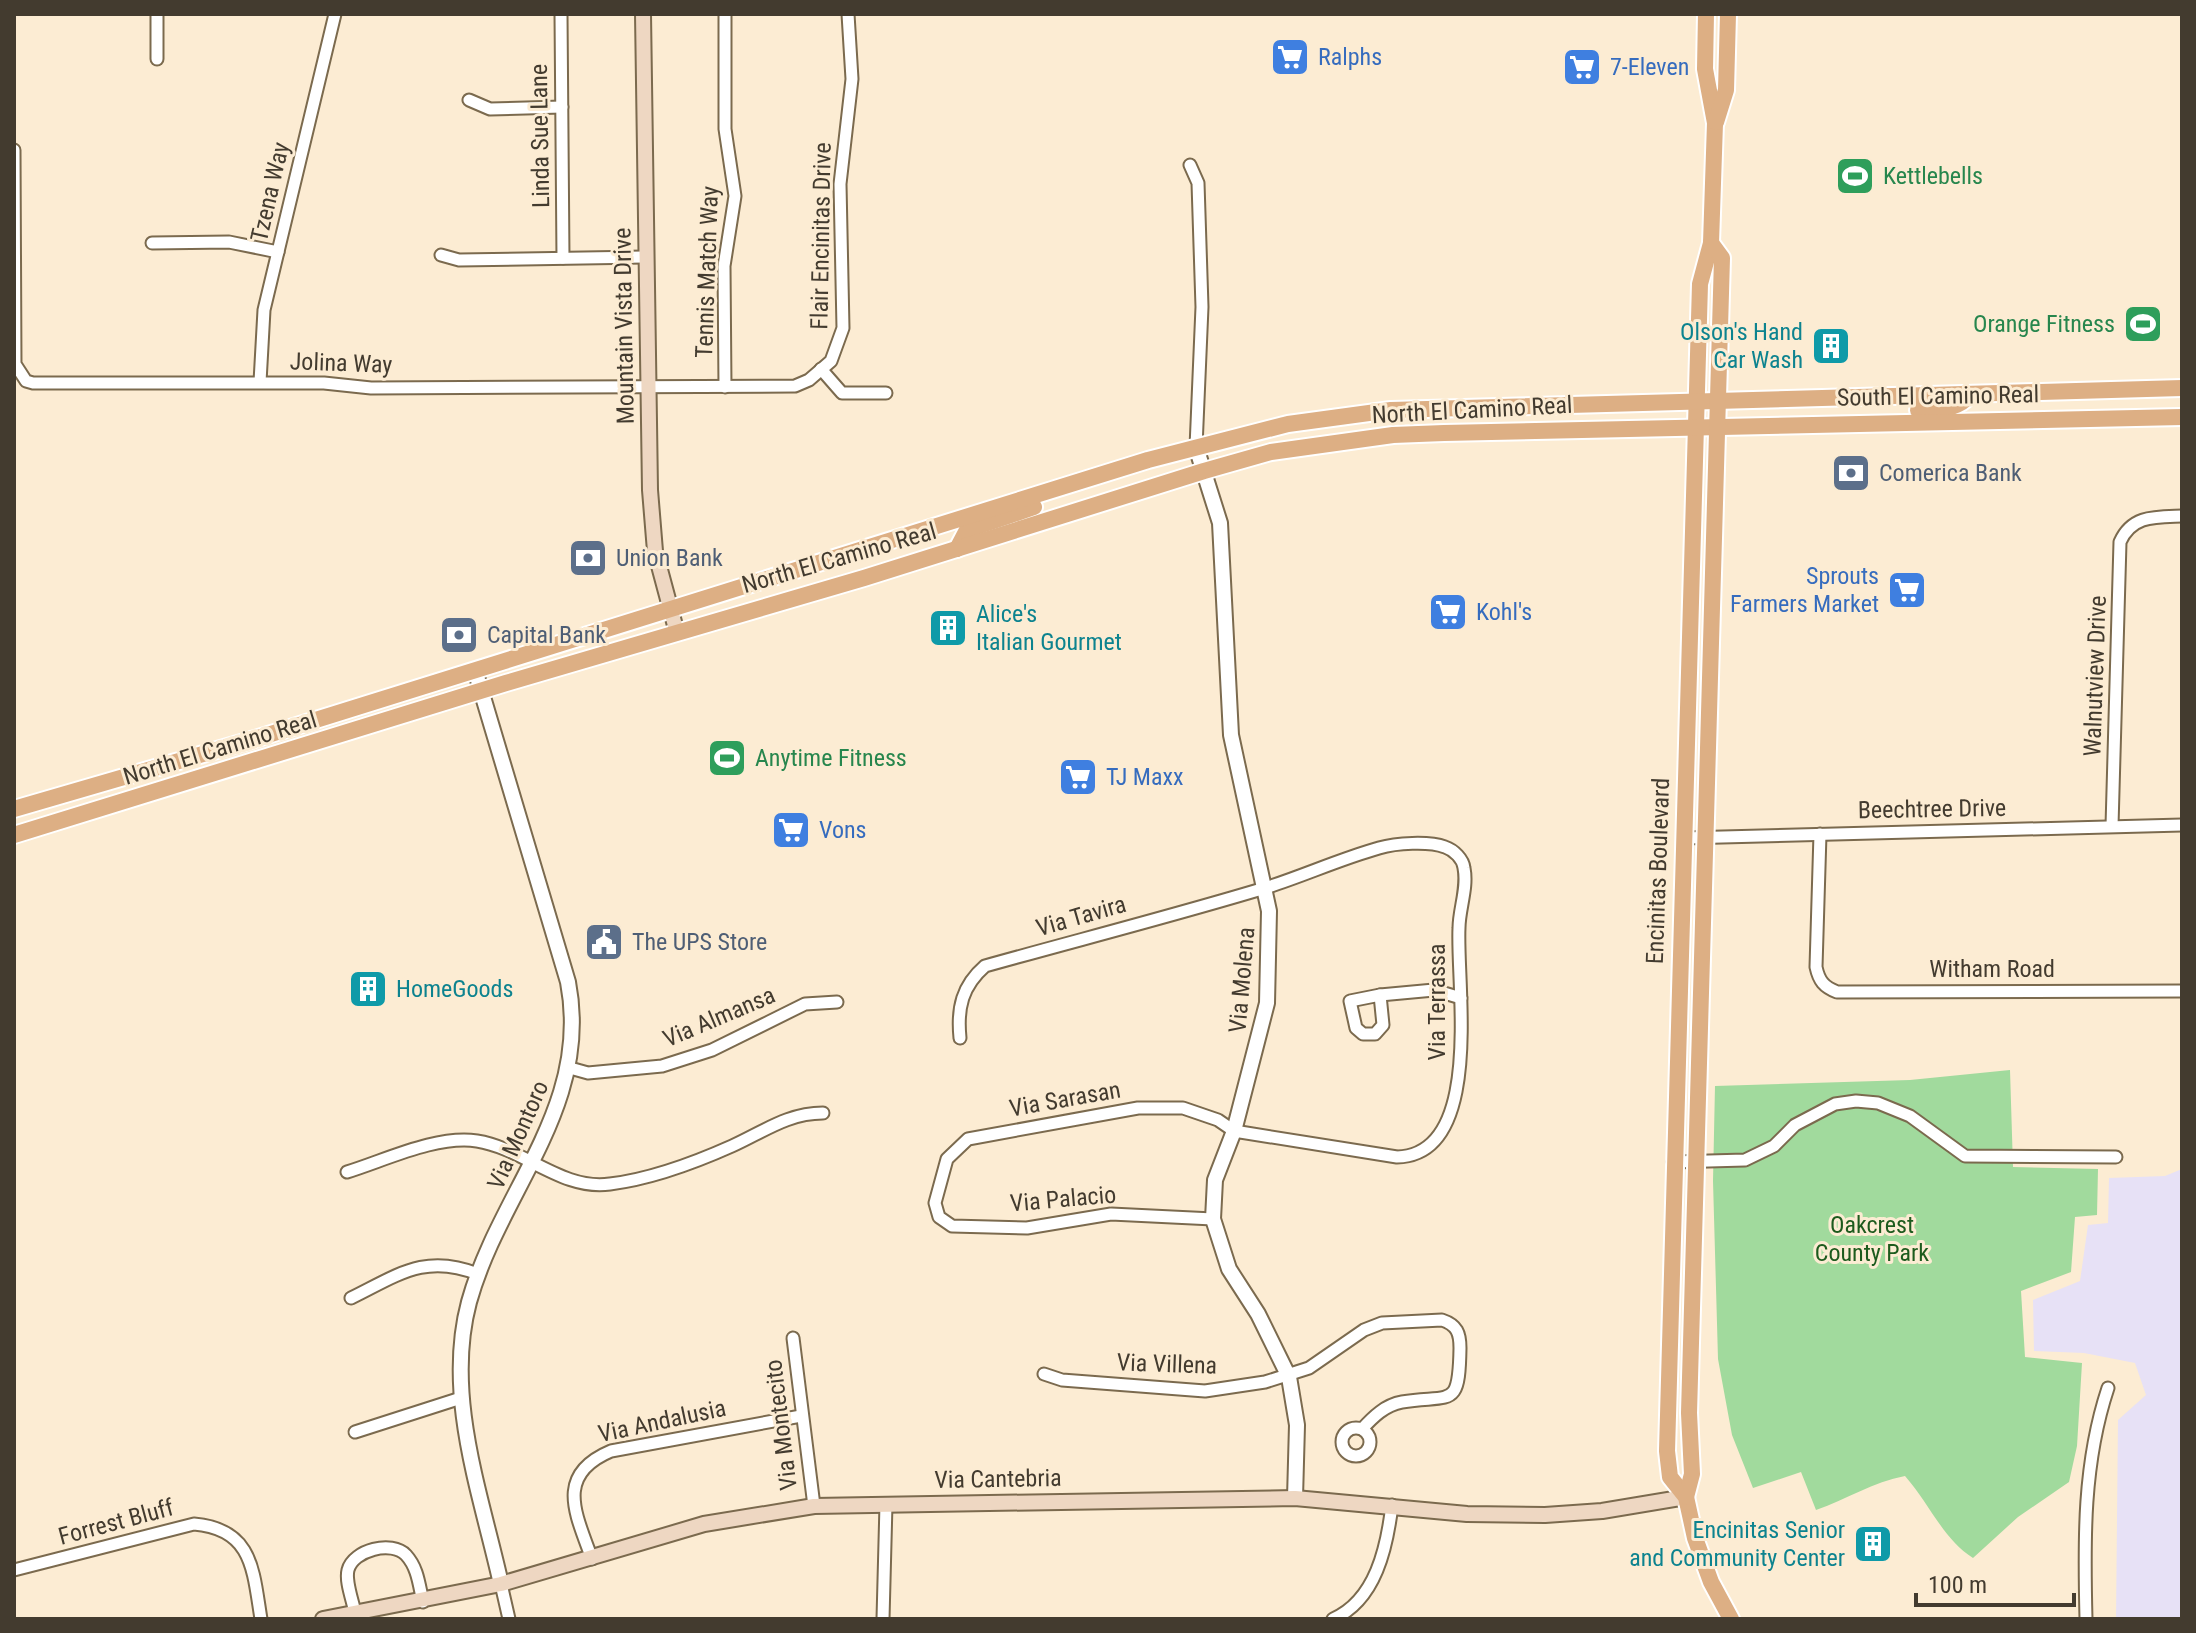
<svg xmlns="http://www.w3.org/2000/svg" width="2196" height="1633" viewBox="0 0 2196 1633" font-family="'Roboto Condensed',sans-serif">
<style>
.education{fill:#e7e1f6}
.green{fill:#a1da9d}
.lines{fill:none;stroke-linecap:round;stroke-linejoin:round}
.minor-casing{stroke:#7b6a4e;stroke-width:15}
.tertiary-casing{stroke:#7b6a4e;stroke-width:18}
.secondary-casing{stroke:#7b6a4e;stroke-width:18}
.primary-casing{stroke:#fff;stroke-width:20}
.minor{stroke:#fff;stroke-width:11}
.tertiary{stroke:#fff;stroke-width:14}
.secondary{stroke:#eed7c2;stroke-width:14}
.primary{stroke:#ddaf84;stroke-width:16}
.labels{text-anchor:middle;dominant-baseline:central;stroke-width:6;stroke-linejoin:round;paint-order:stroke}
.shop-label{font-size:24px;fill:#366cbe;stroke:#fcecd3;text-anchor:start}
.street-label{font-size:24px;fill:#433b2f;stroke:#fcecd3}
.leisure-label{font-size:24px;fill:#27864d;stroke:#fcecd3;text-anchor:start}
.culture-label{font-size:24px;fill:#0d838f;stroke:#fcecd3;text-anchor:end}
.service-label{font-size:24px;fill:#4e5e75;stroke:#fcecd3;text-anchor:start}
.park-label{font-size:24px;fill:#1d5b1d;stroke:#fcecd3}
</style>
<rect width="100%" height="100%" fill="#fcecd3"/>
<path class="education" d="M2182 1169V1619H2116L2118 1420 2146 1395 2135 1363 2084 1353 2034 1351 2033 1300 2080 1281 2088 1225 2108 1223 2109 1178 2165 1176Z"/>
<path class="green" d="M2010 1070 2013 1167 2098 1169 2097 1215 2075 1217 2071 1272 2021 1291 2025 1357 2082 1363 2077 1446 2069 1482 2018 1517 1973 1558C1943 1539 1929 1503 1905 1476 1873 1482 1847 1499 1816 1510L1801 1472 1753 1488 1732 1435 1718 1359 1713 1181 1715 1086 1910 1080Z"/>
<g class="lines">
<g class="minor-casing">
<g id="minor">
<path d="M561 14 563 258"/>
<path d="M157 59V14"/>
<path d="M469 100 490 109 562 107"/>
<path d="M14 150 15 364 26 381 33 383H324L371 388 795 386 809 380 831 361 843 328 840 184 852 79 848 14"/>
<path d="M1190 165 1198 183 1202 307 1196 447"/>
<path d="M152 243 229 242 278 252"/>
<path d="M441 255 459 260 644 257"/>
<path d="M821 369 842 393H886"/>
<path d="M260 382 264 310 335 14"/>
<path d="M725 387 724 266 735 196 725 129V14"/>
<path d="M2112 826 2120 542C2132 515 2155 517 2182 516"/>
<path d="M1820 834 1816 967C1819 981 1824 987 1837 992L2182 991"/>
<path d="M1684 838 2182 825"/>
<path d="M1380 995 1383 1025 1375 1034H1363L1356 1028 1350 1001Z"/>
<path d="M1380 995 1434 990 1461 998"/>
<path d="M960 1038C957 1008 962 986 985 966 1078 940 1172 916 1265 888 1303 876 1340 859 1379 848 1396 843 1429 841 1445 847 1454 850 1463 859 1464 868 1468 888 1459 909 1459 928 1456 984 1485 1155 1397 1157L1234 1131 1218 1120 1183 1108H1138L968 1139 947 1159 935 1203 939 1217 952 1226 1027 1228 1111 1214 1213 1219"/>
<path d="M570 1068 588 1073 662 1066 712 1050 805 1004 837 1002"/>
<path d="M1673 1162 1745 1160 1774 1146 1795 1125 1835 1104 1856 1101 1878 1103 1910 1116 1965 1156 2116 1157"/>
<path d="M347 1172C386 1160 436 1135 477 1141 523 1148 562 1191 610 1184 651 1179 694 1163 732 1146 763 1132 788 1113 823 1113"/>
<path d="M351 1298C398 1275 425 1253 478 1274"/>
<path d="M793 1338 814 1506"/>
<path d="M1044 1374 1062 1380 1205 1391 1265 1382 1309 1368 1364 1330 1382 1323 1442 1320C1457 1325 1460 1333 1460 1348 1459 1410 1452 1394 1402 1402 1385 1405 1373 1417 1362 1429"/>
<circle cx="1356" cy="1442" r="14"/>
<path d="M355 1432 461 1398"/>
<path d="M592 1559C576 1514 554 1475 611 1451L801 1416"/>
<path d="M14 1570 194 1524C253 1529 253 1570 261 1619"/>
<path d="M501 1584 509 1619"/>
<path d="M355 1613C353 1601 345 1582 348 1570 353 1550 392 1540 406 1555 418 1568 419 1585 423 1602"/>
<path d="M883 1619 886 1504"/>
<path d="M1333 1619C1376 1600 1387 1547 1392 1505"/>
<path d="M2086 1619C2084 1540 2083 1463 2108 1388"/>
</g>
</g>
<g class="tertiary-casing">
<g id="tertiary">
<path d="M1196 447 1220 523 1231 735 1269 911 1267 1003 1234 1131 1215 1180 1213 1219 1229 1269 1258 1314 1289 1377 1297 1425 1295 1498"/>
<path d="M475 670 568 982C592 1107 500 1190 469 1302 444 1395 481 1494 501 1584"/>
</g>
</g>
<g class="secondary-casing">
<g id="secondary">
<path d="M643 14 650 490 655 551 677 633"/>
<path d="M323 1619 501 1584 704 1524 814 1506 1295 1498 1467 1514 1545 1515 1602 1511 1686 1497"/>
</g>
</g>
<g class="primary-casing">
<g id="primary">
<path d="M1706 14 1705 69 1715 123 1711 243 1700 284 1667 1451 1670 1477 1686 1497 1695 1538 1711 1582 1731 1619"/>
<path d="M1716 122 1726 90 1728 14"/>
<path d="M1918 410C1939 409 1957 411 1971 394"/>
<path d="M957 549 967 530 1034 507"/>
<path d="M14 809 258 738 1148 460 1288 424 1391 410 2182 388"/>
<path d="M14 835 506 683 864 578 1204 471 1271 452 1393 435 1444 433 2182 417"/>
<path d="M1686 1497 1692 1474 1689 1413 1722 258 1711 243"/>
</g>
</g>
<use href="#minor" class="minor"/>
<use href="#tertiary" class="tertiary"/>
<use href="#secondary" class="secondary"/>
<use href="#primary" class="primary"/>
</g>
<defs>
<g id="supermarket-square" transform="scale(2)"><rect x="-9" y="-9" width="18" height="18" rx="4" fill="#3f7fe0" stroke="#fcecd3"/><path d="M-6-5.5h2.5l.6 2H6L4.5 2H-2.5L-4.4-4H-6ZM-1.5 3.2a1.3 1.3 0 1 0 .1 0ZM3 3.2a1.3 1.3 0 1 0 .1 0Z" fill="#fff"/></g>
<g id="stadium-square" transform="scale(2)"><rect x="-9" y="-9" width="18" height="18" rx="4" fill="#2e9e5b" stroke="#fcecd3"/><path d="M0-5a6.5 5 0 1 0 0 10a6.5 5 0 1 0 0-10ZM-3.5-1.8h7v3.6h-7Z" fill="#fff"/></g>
<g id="building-square" transform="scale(2)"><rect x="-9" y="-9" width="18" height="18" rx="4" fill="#0f9aa8" stroke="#fcecd3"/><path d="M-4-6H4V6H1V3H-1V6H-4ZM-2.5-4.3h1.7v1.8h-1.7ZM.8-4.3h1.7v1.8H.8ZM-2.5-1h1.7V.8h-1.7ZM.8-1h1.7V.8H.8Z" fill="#fff"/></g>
<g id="bank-square" transform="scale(2)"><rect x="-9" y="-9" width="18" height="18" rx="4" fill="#5c6f8a" stroke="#fcecd3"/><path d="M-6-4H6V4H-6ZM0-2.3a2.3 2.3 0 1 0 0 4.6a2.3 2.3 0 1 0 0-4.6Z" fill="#fff"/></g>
<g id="civic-square" transform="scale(2)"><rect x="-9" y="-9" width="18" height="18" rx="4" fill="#5c6f8a" stroke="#fcecd3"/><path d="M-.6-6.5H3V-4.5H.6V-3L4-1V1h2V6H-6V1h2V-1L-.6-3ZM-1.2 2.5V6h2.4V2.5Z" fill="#fff"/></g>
</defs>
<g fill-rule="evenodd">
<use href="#supermarket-square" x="1290" y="57"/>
<use href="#supermarket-square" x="1582" y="67"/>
<use href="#stadium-square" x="1855" y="176"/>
<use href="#stadium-square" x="2143" y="324"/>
<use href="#building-square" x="1831" y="346"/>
<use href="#bank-square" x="1851" y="473"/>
<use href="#bank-square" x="588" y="558"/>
<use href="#supermarket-square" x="1907" y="590"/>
<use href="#supermarket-square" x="1448" y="612"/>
<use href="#building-square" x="948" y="628"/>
<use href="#bank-square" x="459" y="635"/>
<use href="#stadium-square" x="727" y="758"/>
<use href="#supermarket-square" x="1078" y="777"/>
<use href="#supermarket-square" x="791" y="830"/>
<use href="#civic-square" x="604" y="942"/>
<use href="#building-square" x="368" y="989"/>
<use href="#building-square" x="1873" y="1544"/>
</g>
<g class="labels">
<g class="shop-label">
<text x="1318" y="57">Ralphs</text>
<text x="1610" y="67">7-Eleven</text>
<text x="1879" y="576" text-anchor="end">Sprouts<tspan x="1879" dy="28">Farmers Market</tspan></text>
<text x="1476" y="612">Kohl's</text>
<text x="1106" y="777">TJ Maxx</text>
<text x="819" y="830">Vons</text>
</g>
<g class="street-label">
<text transform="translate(540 136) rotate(-91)">Linda Sue Lane</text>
<text transform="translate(270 192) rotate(-77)">Tzena Way</text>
<text transform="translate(821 236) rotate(-89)">Flair Encinitas Drive</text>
<text transform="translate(707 272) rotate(-88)">Tennis Match Way</text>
<text transform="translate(624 326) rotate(-91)">Mountain Vista Drive</text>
<text transform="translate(341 363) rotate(2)">Jolina Way</text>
<text transform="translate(1938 396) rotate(-1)">South El Camino Real</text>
<text transform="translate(1472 410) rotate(-3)">North El Camino Real</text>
<text transform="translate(839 558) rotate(-16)">North El Camino Real</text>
<text transform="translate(2095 676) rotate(-88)">Walnutview Drive</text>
<text transform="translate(220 748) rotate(-17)">North El Camino Real</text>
<text transform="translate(1932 809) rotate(-1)">Beechtree Drive</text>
<text transform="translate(1658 871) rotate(-88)">Encinitas Boulevard</text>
<text transform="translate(1081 916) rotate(-16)">Via Tavira</text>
<text x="1992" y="969">Witham Road</text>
<text transform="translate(1242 980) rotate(-85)">Via Molena</text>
<text transform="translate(1437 1002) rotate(-90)">Via Terrassa</text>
<text transform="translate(719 1017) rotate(-23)">Via Almansa</text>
<text transform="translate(1065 1099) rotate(-10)">Via Sarasan</text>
<text transform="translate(518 1135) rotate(-66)">Via Montoro</text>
<text transform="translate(1063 1199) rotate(-5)">Via Palacio</text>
<text transform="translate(1167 1364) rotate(2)">Via Villena</text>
<text transform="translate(662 1421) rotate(-12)">Via Andalusia</text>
<text transform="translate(781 1425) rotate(-97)">Via Montecito</text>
<text transform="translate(998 1479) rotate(-1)">Via Cantebria</text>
<text transform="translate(116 1522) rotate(-15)">Forrest Bluff</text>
</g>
<g class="leisure-label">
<text x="1883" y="176">Kettlebells</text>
<text x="2115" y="324" text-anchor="end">Orange Fitness</text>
<text x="755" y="758">Anytime Fitness</text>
</g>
<g class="culture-label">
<text x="1803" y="332">Olson's Hand<tspan x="1803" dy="28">Car Wash</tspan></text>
<text x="976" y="614" text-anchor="start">Alice's<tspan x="976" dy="28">Italian Gourmet</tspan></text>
<text x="396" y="989" text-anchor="start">HomeGoods</text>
<text x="1845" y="1530">Encinitas Senior<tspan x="1845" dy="28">and Community Center</tspan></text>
</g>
<g class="service-label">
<text x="1879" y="473">Comerica Bank</text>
<text x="616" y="558">Union Bank</text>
<text x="487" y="635">Capital Bank</text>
<text x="632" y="942">The UPS Store</text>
</g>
<g class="park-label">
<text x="1872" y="1225">Oakcrest<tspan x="1872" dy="28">County Park</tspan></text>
</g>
</g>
<rect width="2196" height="1633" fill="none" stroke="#433b2f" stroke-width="32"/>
<path d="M1916 1593v12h158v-12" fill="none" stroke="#433b2f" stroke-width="4"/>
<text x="1928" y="1593" font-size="24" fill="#433b2f" stroke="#fcecd3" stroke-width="6" paint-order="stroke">100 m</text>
</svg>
